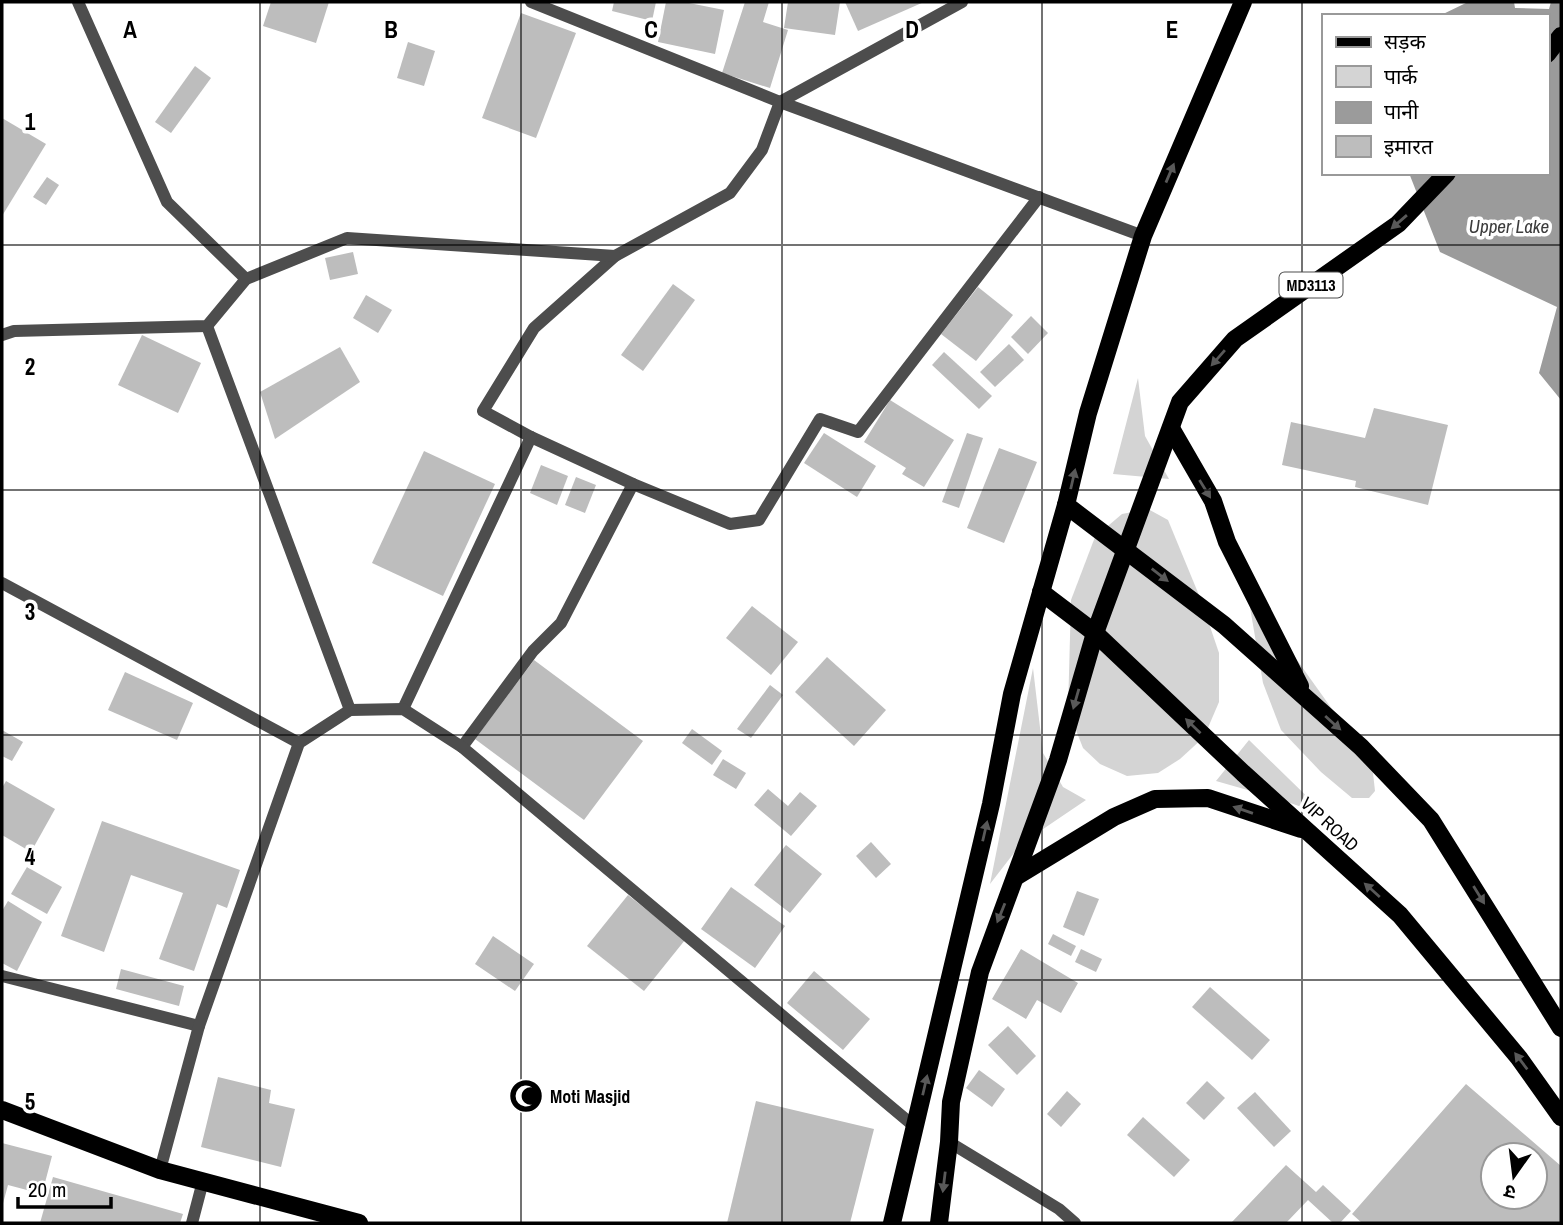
<svg xmlns="http://www.w3.org/2000/svg" width="1563" height="1225" viewBox="0 0 1563 1225" font-family="'Archivo Narrow','Noto Sans Devanagari',sans-serif">
<style>
.green{fill:#d4d4d4}
.water{fill:#9b9b9b}
.building{fill:#bdbdbd;fill-rule:evenodd}
.lines{fill:none;stroke-linecap:round;stroke-linejoin:round}
.minor{stroke:#4d4d4d;stroke-width:12}
.major{stroke:#000;stroke-width:18}
.oneway{fill:#595959}
.grid{fill:none;stroke:#000;stroke-width:2;stroke-opacity:0.55}
.labels{text-anchor:middle;dominant-baseline:central;stroke-width:7;stroke-linejoin:round;paint-order:stroke}
.shield{fill:#fff;stroke:#4c4c4c;stroke-width:2}
.shield-label{font-size:16px;font-weight:bold;fill:#000}
.street-label{font-size:18px;fill:#000;stroke:#fff}
.poi-label{font-size:18px;font-weight:bold;fill:#000;stroke:#fff;text-anchor:start}
.water-label{font-size:19px;font-style:italic;fill:#3c3c3c;stroke:#fff}
.grid-label{font-size:23px;text-anchor:middle;font-weight:bold;fill:#000;stroke:#fff;stroke-width:7;stroke-linejoin:round;paint-order:stroke}
</style>
<rect width="100%" height="100%" fill="#fff"/>
<g class="green">
<path d="M1138 378 1145 436 1169 479 1113 474Z"/>
<path d="M1148 509 1168 520 1201 600 1219 653V702L1204 737 1180 759 1158 773 1127 776 1100 764 1083 748 1068 710 1071 600 1095 537 1122 514Z"/>
<path d="M1247 590 1342 723 1373 773 1375 791 1369 798H1352L1321 772 1281 730 1263 683Z"/>
<path d="M1033 668 1043 753 1063 787 1086 800 1021 844 990 884Z"/>
<path d="M1249 740 1327 816 1279 799 1216 781Z"/>
</g>
<path class="water" d="M1468 2H1514L1515 8 1549 9 1551 2H1561V400L1539 373 1557 307 1440 252 1409 173H1547V16H1439Z"/>
<g class="building">
<path d="M271 2H329L316 43 263 26Z"/>
<path d="M614 2H656L652 21 612 11Z"/>
<path d="M666 2H684L724 10 715 54 658 42Z"/>
<path d="M745 2H769L763 22 788 30 770 88 722 73Z"/>
<path d="M788 2H840L835 35 784 28Z"/>
<path d="M845 2H924L858 31Z"/>
<path d="M521 13 576 33 536 138 482 118Z"/>
<path d="M408 42 435 51 424 86 397 78Z"/>
<path d="M195 66 211 78 171 133 155 122Z"/>
<path d="M2 118 46 144 2 216Z"/>
<path d="M47 177 59 185 46 205 33 197Z"/>
<path d="M353 252 358 274 330 280 325 258Z"/>
<path d="M673 284 695 300 643 371 621 355Z"/>
<path d="M978 287 1013 315 976 361 941 334Z"/>
<path d="M366 295 392 310 378 333 353 318Z"/>
<path d="M1031 316 1048 333 1028 354 1011 337Z"/>
<path d="M142 335 201 363 178 413 118 385Z"/>
<path d="M1009 344 1024 360 995 387 980 372Z"/>
<path d="M340 347 360 382 275 439 260 392Z"/>
<path d="M944 352 992 396 979 409 932 365Z"/>
<path d="M890 400 954 440 924 487 902 474 906 468 864 442Z"/>
<path d="M1374 408 1448 425 1428 505 1355 487 1356 481 1282 465 1291 422 1365 438Z"/>
<path d="M824 433 876 466 857 497 804 463Z"/>
<path d="M967 433 983 438 959 508 942 502Z"/>
<path d="M999 448 1037 462 1004 543 967 528Z"/>
<path d="M424 451 495 484 443 596 372 563Z"/>
<path d="M541 465 568 476 557 505 530 493Z"/>
<path d="M576 477 596 485 585 513 565 505Z"/>
<path d="M752 606 798 642 771 675 726 638Z"/>
<path d="M827 657 886 710 854 746 795 692Z"/>
<path d="M534 660 643 741 584 820 475 739Z"/>
<path d="M125 672 193 703 177 740 108 710Z"/>
<path d="M770 685 783 695 751 738 737 729Z"/>
<path d="M692 729 722 751 712 765 682 743Z"/>
<path d="M2 730 23 742 12 761 2 756Z"/>
<path d="M723 759 746 773 736 789 713 775Z"/>
<path d="M6 781 55 809 31 852 2 835V788Z"/>
<path d="M768 789 788 806 800 792 817 806 791 836 754 805Z"/>
<path d="M102 821 240 870 227 908 217 904 194 971 159 959 183 893 131 875 104 952 61 936Z"/>
<path d="M871 842 891 864 876 878 856 856Z"/>
<path d="M786 845 822 874 790 913 754 885Z"/>
<path d="M27 867 62 887 47 914 11 894Z"/>
<path d="M731 887 785 926 755 968 701 929Z"/>
<path d="M1077 891 1099 899 1084 936 1063 927Z"/>
<path d="M628 895 685 940 644 991 587 946Z"/>
<path d="M8 901 42 922 17 971 2 963V911Z"/>
<path d="M1053 934 1076 946 1071 956 1048 944Z"/>
<path d="M493 936 534 964 515 991 475 964Z"/>
<path d="M1021 949 1078 983 1061 1013 1037 1000 1026 1019 992 999Z"/>
<path d="M1081 949 1102 959 1096 972 1075 962Z"/>
<path d="M121 969 184 986 179 1006 116 989Z"/>
<path d="M814 971 870 1019 843 1050 787 1003Z"/>
<path d="M1210 987 1270 1040 1252 1060 1192 1007Z"/>
<path d="M1008 1026 1036 1056 1017 1075 988 1045Z"/>
<path d="M979 1070 1005 1089 992 1107 966 1088Z"/>
<path d="M218 1077 271 1090 269 1103 295 1109 281 1167 201 1147Z"/>
<path d="M1207 1081 1225 1098 1204 1120 1186 1103Z"/>
<path d="M1466 1084 1561 1166V1223H1362L1352 1214ZM1493 1155H1535V1197H1493Z"/>
<path d="M1067 1091 1081 1104 1061 1127 1047 1114Z"/>
<path d="M1255 1092 1291 1131 1274 1147 1237 1108Z"/>
<path d="M756 1101 874 1129 850 1223H727Z"/>
<path d="M1143 1117 1190 1160 1174 1177 1127 1135Z"/>
<path d="M2 1143 52 1156 42 1194 8 1185 2 1207Z"/>
<path d="M1286 1165 1316 1192 1323 1185 1351 1211 1340 1223H1333L1308 1200 1286 1223H1231Z"/>
<path d="M53 1177 183 1214 180 1223H40Z"/>
</g>
<g class="lines">
<g class="minor">
<path d="M78 2 167 202 246 279"/>
<path d="M531 2 780 102 1143 236"/>
<path d="M962 2 780 102 762 150 730 193 615 256 534 328 483 411 531 437 633 484 730 524 759 520 820 419 858 432 1039 197"/>
<path d="M207 326 350 710"/>
<path d="M2 335 14 331 207 326 246 279 347 238 615 256"/>
<path d="M2 583 299 743"/>
<path d="M403 709 531 437"/>
<path d="M462 747 533 651 561 623 633 484"/>
<path d="M2 976 199 1026"/>
<path d="M949 1142 1059 1209 1075 1223"/>
<path d="M160 1170 199 1026 299 743 350 710 403 709 462 747 915 1127"/>
<path d="M192 1223 203 1181"/>
</g>
<g class="major">
<path d="M1547 54 1561 36"/>
<path d="M1172 430 1213 501 1227 542 1300 686"/>
<path d="M1066 505 1224 625 1361 747 1431 820 1561 1028"/>
<path d="M1041 592 1095 633 1243 773 1400 915 1519 1058 1561 1117"/>
<path d="M1017 876 1114 817 1155 799 1208 798 1301 829"/>
<path d="M2 1110 160 1170 359 1223"/>
<path d="M892 1223 991 804 1012 694 1066 505 1088 413 1143 236 1243 2"/>
<path d="M939 1223 949 1142 951 1102 980 972 1058 760 1095 633 1180 402 1235 339 1398 224 1447 173"/>
</g>
</g>
<defs><path id="oneway-solid" d="M-6-.8H1V-3.2L6.5 0L1 3.2V.8H-6Z" transform="scale(1.75)"/></defs>
<g class="oneway">
<use href="#oneway-solid" transform="translate(1170 173) rotate(-67)"/>
<use href="#oneway-solid" transform="translate(1399 222) rotate(139)"/>
<use href="#oneway-solid" transform="translate(1218 358) rotate(131)"/>
<use href="#oneway-solid" transform="translate(1073 479) rotate(-77)"/>
<use href="#oneway-solid" transform="translate(1205 489) rotate(58)"/>
<use href="#oneway-solid" transform="translate(1160 575) rotate(38)"/>
<use href="#oneway-solid" transform="translate(1076 699) rotate(106)"/>
<use href="#oneway-solid" transform="translate(1333 723) rotate(42)"/>
<use href="#oneway-solid" transform="translate(1193 726) rotate(-136)"/>
<use href="#oneway-solid" transform="translate(1243 810) rotate(-161)"/>
<use href="#oneway-solid" transform="translate(985 831) rotate(-77)"/>
<use href="#oneway-solid" transform="translate(1372 890) rotate(-138)"/>
<use href="#oneway-solid" transform="translate(1479 895) rotate(58)"/>
<use href="#oneway-solid" transform="translate(1001 913) rotate(112)"/>
<use href="#oneway-solid" transform="translate(1521 1061) rotate(-127)"/>
<use href="#oneway-solid" transform="translate(925 1085) rotate(-77)"/>
<use href="#oneway-solid" transform="translate(944 1182) rotate(97)"/>
</g>
<path class="grid" d="M260 2V1223M521 2V1223M782 2V1223M1042 2V1223M1302 2V1223M2 245H1561M2 490H1561M2 735H1561M2 980H1561"/>
<defs>
<g id="mosque-disc" transform="scale(1.75)"><circle r="9.5" fill="#000" stroke="#fff"/><path d="M3.5-4.9A6 6 0 1 0 3.5 4.9A5 5 0 1 1 3.5-4.9Z" fill="#fff"/></g>
</defs>
<g fill-rule="evenodd">
<use href="#mosque-disc" x="526" y="1096"/>
</g>
<g class="labels">
<rect class="shield" x="1279.5" y="272.5" width="63" height="25" rx="5"/>
<g class="shield-label">
<text x="1311" y="285">MD3113</text>
</g>
<g class="street-label">
<text transform="translate(1330 824) rotate(42)">VIP ROAD</text>
</g>
<g class="poi-label">
<text x="550" y="1096">Moti Masjid</text>
</g>
<g class="water-label">
<text x="1509" y="226">Upper Lake</text>
</g>
</g>
<g class="grid-label">
<text x="130" y="38">A</text>
<text x="391" y="38">B</text>
<text x="651" y="38">C</text>
<text x="912" y="38">D</text>
<text x="1172" y="38">E</text>
<text x="30" y="130">1</text>
<text x="30" y="375">2</text>
<text x="30" y="620">3</text>
<text x="30" y="865">4</text>
<text x="30" y="1110">5</text>
</g>
<rect width="1563" height="1225" fill="none" stroke="#000000" stroke-width="7"/>
<rect x="1322" y="14" width="228" height="161" fill="#ffffff" stroke="#999999" stroke-width="2"/>
<rect x="1336" y="37" width="35" height="10" fill="#000000" stroke="#999999" stroke-width="2"/>
<text x="1384" y="49" font-size="21" fill="#000000">सड़क</text>
<rect x="1336" y="66" width="35" height="21" fill="#d4d4d4" stroke="#999999" stroke-width="2"/>
<text x="1384" y="84" font-size="21" fill="#000000">पार्क</text>
<rect x="1336" y="102" width="35" height="21" fill="#9b9b9b" stroke="#999999" stroke-width="2"/>
<text x="1384" y="119" font-size="21" fill="#000000">पानी</text>
<rect x="1336" y="136" width="35" height="21" fill="#bdbdbd" stroke="#999999" stroke-width="2"/>
<text x="1384" y="154" font-size="21" fill="#000000">इमारत</text>
<g transform="translate(1514 1176) rotate(194)"><circle r="33" fill="#ffffff" stroke="#999999" stroke-width="2"/>
<path d="M0-5L12 26L0 18L-12 26Z" fill="#000000"/>
<text y="-10" font-size="19" font-weight="bold" text-anchor="middle" fill="#000000">उ</text>
</g>
<path d="M18 1197v10h93v-10" fill="none" stroke="#000000" stroke-width="3.5"/>
<text x="28" y="1197" font-size="21" fill="#000000" stroke="#ffffff" stroke-width="5" paint-order="stroke">20 m</text>
</svg>
